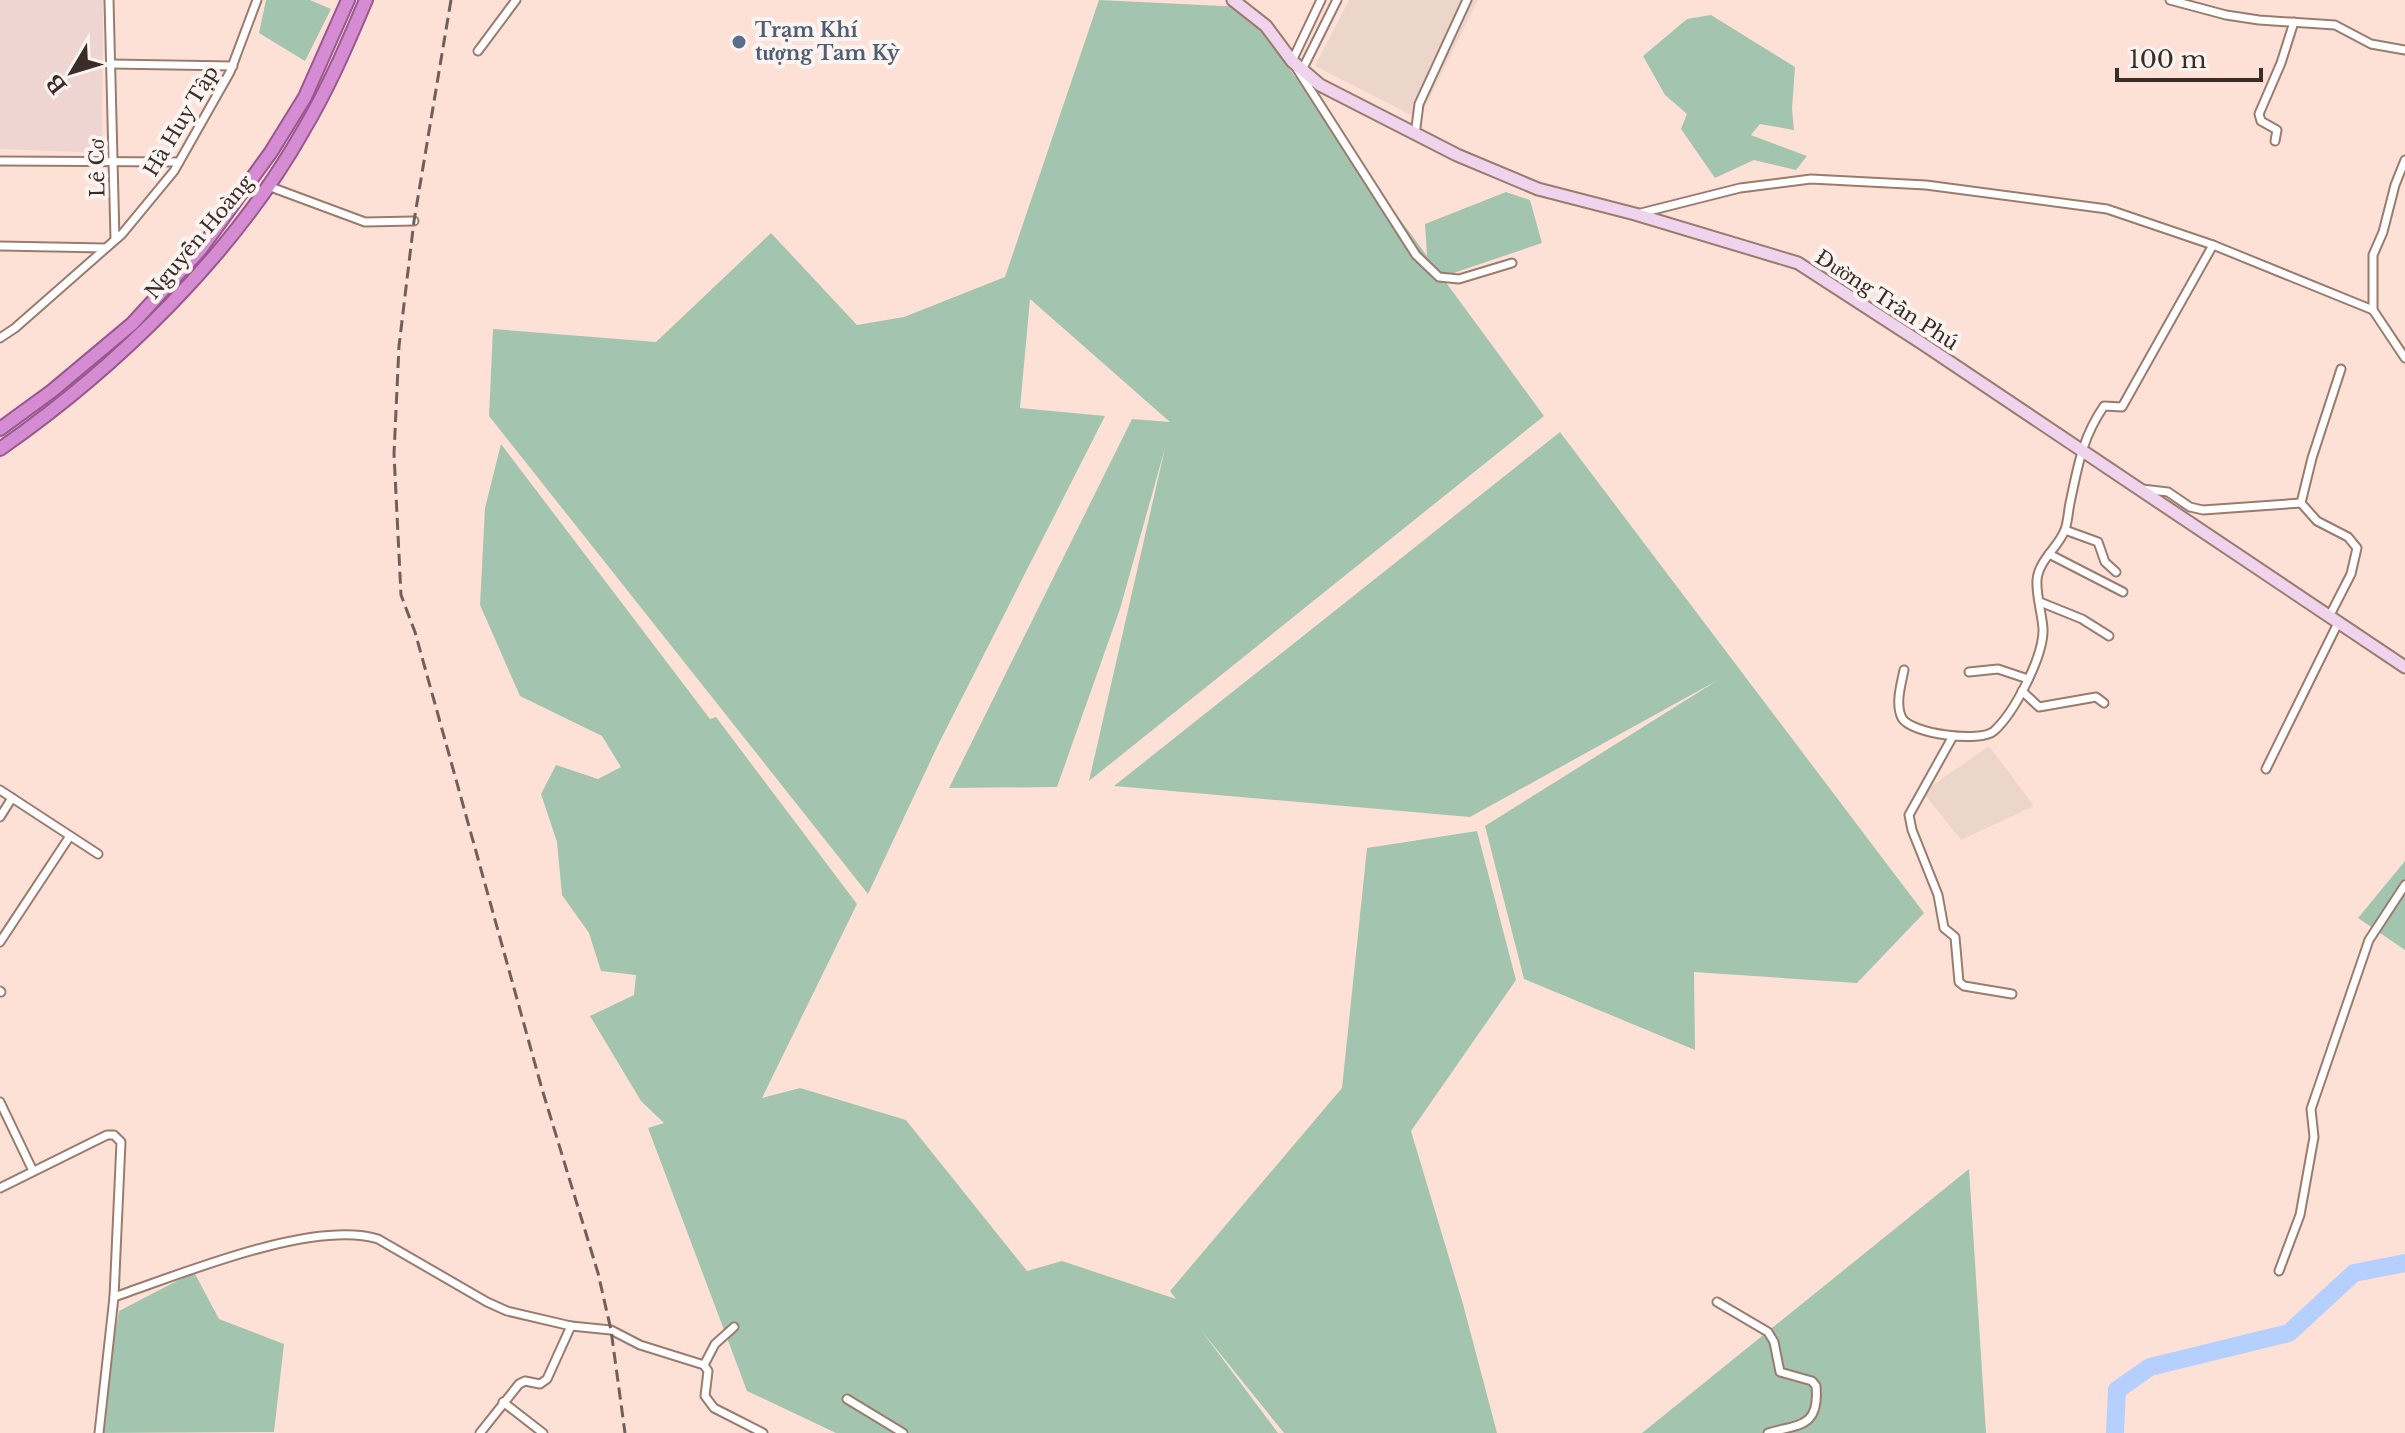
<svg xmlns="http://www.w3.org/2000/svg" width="2405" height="1433" viewBox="0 0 2405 1433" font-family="'Libre Baskerville',serif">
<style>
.industrial{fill:#ecd6cb}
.medical{fill:#eed5d1}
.green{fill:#a3c5af}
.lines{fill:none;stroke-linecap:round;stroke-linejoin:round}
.river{stroke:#b5d0ff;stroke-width:18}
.minor-casing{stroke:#9b7b6e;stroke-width:11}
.secondary-casing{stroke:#9b7b6e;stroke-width:15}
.trunk-casing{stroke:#99588f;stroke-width:16}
.minor{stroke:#fff;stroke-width:7}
.secondary{stroke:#f0d4ee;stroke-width:11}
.trunk{stroke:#d68cd2;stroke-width:12}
.rail{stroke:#725f59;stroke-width:3;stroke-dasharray:12 6;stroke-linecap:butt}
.service-dot{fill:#5c6f8a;stroke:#fbf4f1;stroke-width:3}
.labels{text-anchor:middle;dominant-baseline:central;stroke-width:8;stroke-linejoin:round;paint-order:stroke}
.service-label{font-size:20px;font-weight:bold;fill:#4e5e75;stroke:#fbf4f1;text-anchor:start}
.street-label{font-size:20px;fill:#3a2c27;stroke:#fbf4f1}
</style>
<rect width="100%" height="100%" fill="#fee1d6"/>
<g class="industrial">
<path d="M1349 0H1478L1419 119 1315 66Z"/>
<path d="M1989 746 2034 806 1961 840 1923 792Z"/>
</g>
<path class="medical" d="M0 0H103L102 153 0 149Z"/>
<g class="green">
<path d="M266 0H310L331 9 305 61 259 33Z"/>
<path d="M1099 0 1244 7 1427 256 1425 224 1506 192 1530 200 1542 243 1442 277 1544 416 1089 781 1165 448 1120 609 1057 787 949 788 1132 419 1170 422 1030 299 1020 408 1105 416 938 745 868 894 489 416 493 329 656 342 771 233 857 325 904 317 1005 277Z"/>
<path d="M1711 15 1795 67 1792 109 1794 130 1760 124 1751 135 1807 156 1796 170 1754 160 1715 178 1681 129 1687 114 1665 95 1643 56 1687 19Z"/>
<path d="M1560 432 1924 913 1857 983 1694 972 1695 1050 1524 979 1485 826 1718 680 1470 817 1114 786Z"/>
<path d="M501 444 710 719 716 717 857 904 762 1098 800 1088 906 1120 1027 1271 1062 1261 1176 1299 1170 1291 1342 1088 1367 848 1477 831 1516 980 1411 1131 1463 1304 1497 1433H1284L1201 1330 1278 1433H836L747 1391 648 1128 664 1123 641 1101 590 1016 634 995 636 975 601 971 589 933 562 895 557 842 541 794 556 765 598 779 621 767 602 736 520 696 480 605 485 508Z"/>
<path d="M2405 861V950L2358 918Z"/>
<path d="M1969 1169 1986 1433H1642Z"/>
<path d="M194 1272 219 1319 284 1344 274 1432 96 1433 119 1311Z"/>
</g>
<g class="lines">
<path class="river" d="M2115 1433 2117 1390 2150 1367 2289 1333 2354 1273 2405 1263"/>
<g class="minor-casing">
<g id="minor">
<path d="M109 0 115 239"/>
<path d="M1321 0 1292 61 1416 255 1439 277 1459 279 1512 263"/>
<path d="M2170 0 2226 15 2259 20 2335 25 2371 44 2405 50"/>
<path d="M478 51 516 0"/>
<path d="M111 64 233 66"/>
<path d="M1302 70 1337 0"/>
<path d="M1415 135 1419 104 1467 0"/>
<path d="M2275 141 2277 130 2261 121 2259 114 2281 63 2294 22"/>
<path d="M0 161 179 162"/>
<path d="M268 186 365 222 414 221"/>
<path d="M1637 214 1740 188 1811 179 1926 185 2107 209 2213 245 2373 310 2405 358"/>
<path d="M0 246 105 248"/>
<path d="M2373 310V255L2383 232 2395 185 2405 160"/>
<path d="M0 338 15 328 122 234 174 171 230 72 257 0"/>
<path d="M2142 489 2168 492 2190 507 2203 510 2301 503"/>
<path d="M2301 503 2317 521 2348 537 2357 548 2351 574 2329 617"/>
<path d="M2301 503 2312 458 2341 369"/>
<path d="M2065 530 2098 542 2105 562 2116 572"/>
<path d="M2049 554 2123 592"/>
<path d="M2040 602 2082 619 2109 636"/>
<path d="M1904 670C1901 685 1895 704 1902 718 1911 734 1981 743 1994 731 2014 713 2044 656 2043 629 2042 613 2036 596 2037 580 2038 562 2057 548 2064 532 2068 524 2068 512 2070 503 2078 466 2082 438 2104 406L2122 407 2213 245"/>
<path d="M1969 672 1998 669 2028 679"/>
<path d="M2022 691 2039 707 2096 697 2104 703"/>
<path d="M1953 736 1909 815 1912 830 1938 895 1944 928 1955 937 1959 982 1964 986 2012 994"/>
<path d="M2266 769 2339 621"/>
<path d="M0 790 98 854"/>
<path d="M0 817 12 798"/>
<path d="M0 942 70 836"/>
<path d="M0 991 1 992"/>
<path d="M0 1102 33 1171"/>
<path d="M0 1188 107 1135H114L121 1142 114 1297 99 1433"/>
<path d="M2279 1271 2300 1215 2314 1137 2311 1109 2369 940 2405 885"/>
<path d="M114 1297C179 1275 312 1219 378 1239L487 1302 507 1311 571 1326 611 1330 640 1345 704 1365"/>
<path d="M1717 1302 1768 1332 1774 1342 1780 1372 1812 1381 1816 1386C1820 1429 1797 1424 1768 1433"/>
<path d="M734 1327 715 1344 704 1365 708 1371 705 1396 714 1408 763 1433"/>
<path d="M847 1399 903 1433"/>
<path d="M503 1402 543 1433"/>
<path d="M480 1433 519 1384 525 1381 540 1384 547 1379 571 1326"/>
</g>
</g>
<g class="secondary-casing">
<path id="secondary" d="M1233 0 1266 26 1292 61 1320 85 1457 155 1538 189 1635 214 1798 263 1923 344 2405 667"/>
</g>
<g class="trunk-casing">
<g id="trunk">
<path d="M0 429 52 391 132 324 200 250 271 152 305 97 348 0"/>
<path d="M0 449C116 368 233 255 303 131 328 89 347 45 366 0"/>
</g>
</g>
<use href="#minor" class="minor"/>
<use href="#secondary" class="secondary"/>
<use href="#trunk" class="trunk"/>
<path class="rail" d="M451 0 414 221 399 346 394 454 401 595 415 632 542 1089 598 1273 611 1330 625 1433"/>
</g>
<circle class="service-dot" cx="739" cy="42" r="8"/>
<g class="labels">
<g class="service-label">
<text x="755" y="30">Trạm Khí<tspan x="755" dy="23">tượng Tam Kỳ</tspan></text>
</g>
<g class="street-label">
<text transform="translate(181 121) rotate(-59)">Hà Huy Tập</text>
<text transform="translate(97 168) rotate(-91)">Lê Cơ</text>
<text transform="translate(199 237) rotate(-50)">Nguyễn Hoàng</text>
<text transform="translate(1887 300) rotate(33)">Đường Trần Phú</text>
</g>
</g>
<g transform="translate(72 72) rotate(232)" stroke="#fbf4f1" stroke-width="6" paint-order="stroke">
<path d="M0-6L14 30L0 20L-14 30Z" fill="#3a2c27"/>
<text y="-12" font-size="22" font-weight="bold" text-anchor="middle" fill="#3a2c27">B</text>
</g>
<path d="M2117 68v12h144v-12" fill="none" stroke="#3a2c27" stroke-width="4"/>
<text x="2129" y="68" font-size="24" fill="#3a2c27" stroke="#fbf4f1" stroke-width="6" paint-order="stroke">100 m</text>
</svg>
